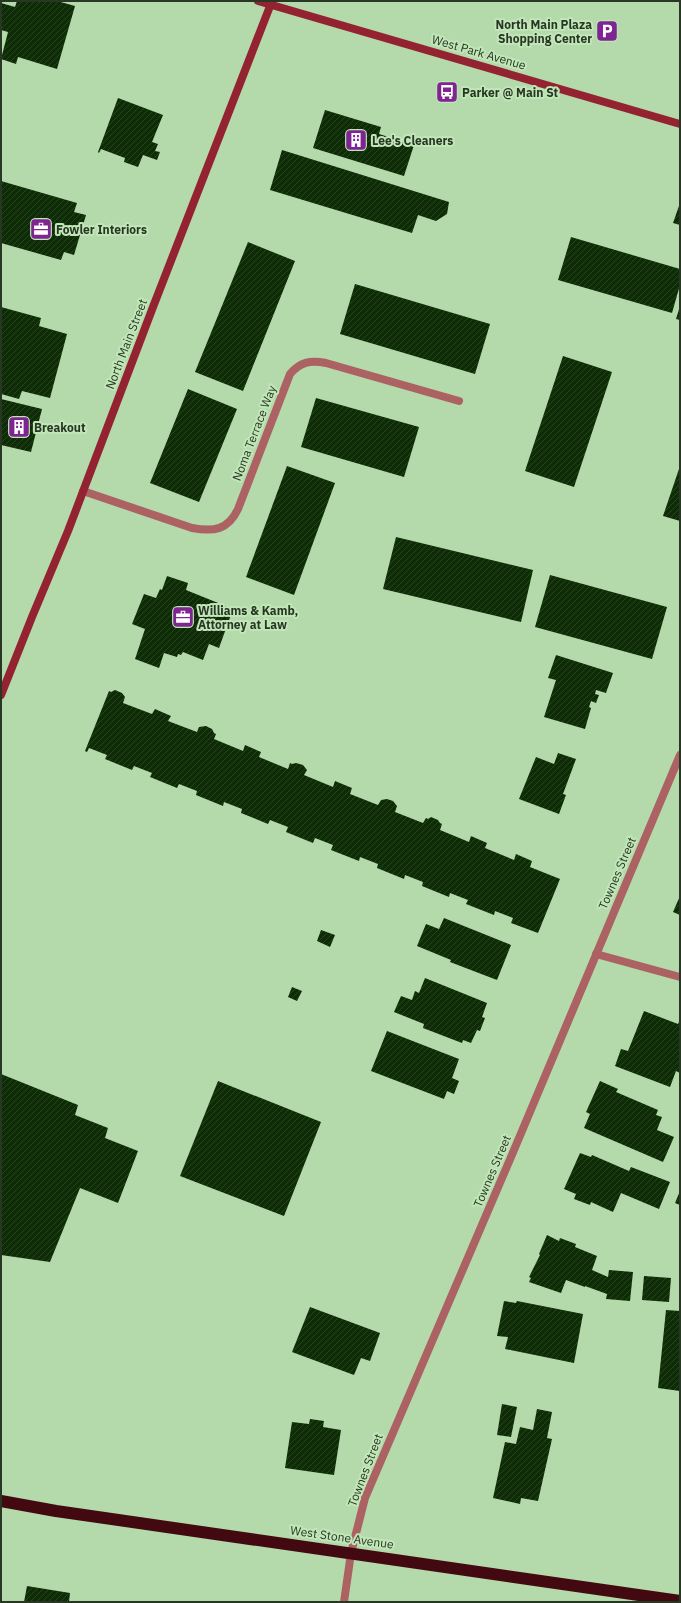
<svg xmlns="http://www.w3.org/2000/svg" width="681" height="1603" viewBox="0 0 681 1603" font-family="'IBM Plex Sans',sans-serif">
<style>
.building{fill:url(#building-hatch)}
.lines{fill:none;stroke-linecap:round;stroke-linejoin:round}
.street{stroke:#ac6162;stroke-width:8}
.secondary{stroke:#932330;stroke-width:8}
.highway{stroke:#420910;stroke-width:12}
.labels{text-anchor:middle;dominant-baseline:central;stroke-width:4;stroke-linejoin:round;paint-order:stroke}
.poi-label{font-size:12px;font-weight:bold;fill:#283624;stroke:#c1e6b8;text-anchor:start}
.street-label{font-size:12px;fill:#283624;stroke:#c1e6b8}
</style>
<defs>
<pattern id="building-hatch" width="6" height="6" patternUnits="userSpaceOnUse"><rect width="6" height="6" fill="#0e2c05"/><path d="M-1 1l2-2M0 6l6-6M5 7l2-2" fill="none" stroke="#284321"/></pattern>
</defs>
<rect width="100%" height="100%" fill="#b4d9ab"/>
<g class="building">
<path d="M17 1H57L75 6 57 69 18 57 16 64 1 59 8 32 1 30V3L15 7Z"/>
<path d="M118 98 163 115 152 142 158 144 155 151 160 152 157 160 143 155 138 167 124 162 125 158 101 149 99 153 98 152Z"/>
<path d="M325 110 381 127 379 134 414 145 404 176 313 148Z"/>
<path d="M282 150 449 202 447 214 436 221 418 215 412 233 270 190Z"/>
<path d="M1 181 77 203 74 212 86 215 74 255 64 252 61 260 1 243Z"/>
<path d="M680 203V225L673 223Z"/>
<path d="M571 237 680 269V285L672 313 558 280Z"/>
<path d="M248 242 295 261 243 391 195 372Z"/>
<path d="M355 284 490 324 475 374 340 334Z"/>
<path d="M680 306V320L676 319Z"/>
<path d="M1 307 41 318 39 326 67 334 50 398 22 391 19 399 1 394Z"/>
<path d="M563 356 612 372 574 487 525 471Z"/>
<path d="M188 389 237 409 199 502 150 483Z"/>
<path d="M316 398 419 427 404 477 301 447Z"/>
<path d="M1 399 42 409 31 452 1 445Z"/>
<path d="M287 466 335 483 294 595 246 577Z"/>
<path d="M680 466V521L663 516Z"/>
<path d="M396 537 533 570 521 622 383 589Z"/>
<path d="M550 575 667 607 652 659 535 627Z"/>
<path d="M167 576 188 583 186 590 233 609 219 648 209 644 203 660 183 652 181 655 178 654 177 657 164 653 159 668 135 659 145 629 132 624 144 594 156 598 160 589 162 590Z"/>
<path d="M556 655 613 673 606 693 596 690 595 694 599 695 596 703 591 701 589 707 591 708 585 729 544 717 556 680 548 678Z"/>
<path d="M115 690 122 693 125 697 123 703 152 714 155 709 171 716 168 721 197 732 199 727 206 726 212 729 214 733 216 734 214 739 243 751 245 745 261 752 259 757 288 769 290 763 292 764 296 763 303 765 307 770 304 775 333 787 335 781 352 788 350 794 378 805 381 800 387 799 393 801 397 806 395 812 423 823 426 818 428 819 431 817 438 820 440 823 442 824 440 830 469 842 471 836 487 843 485 848 514 860 516 854 532 861 530 867 560 879 538 933 511 923 513 918 495 911 494 915 466 904 468 900 450 893 449 897 422 886 423 882 405 875 404 879 377 868 378 864 360 857 359 861 331 850 333 845 315 838 313 843 286 832 288 827 270 820 268 824 241 813 242 809 224 802 223 806 196 795 197 791 179 784 177 788 150 777 152 773 134 766 132 770 105 759 107 755 89 748 87 752 85 751 109 691 111 692Z"/>
<path d="M558 753 576 759 563 794 566 795 559 814 519 799 536 757 554 764Z"/>
<path d="M680 896V915L673 912Z"/>
<path d="M444 918 511 945 497 980 450 962 451 960 417 946 426 924 439 929Z"/>
<path d="M321 930 335 935 330 947 317 941Z"/>
<path d="M425 978 487 1003 482 1017 485 1018 480 1031 477 1030 471 1043 463 1040 462 1043 423 1028 424 1024 394 1012 401 996 412 1000 415 991 419 993Z"/>
<path d="M292 987 302 991 297 1001 288 997Z"/>
<path d="M644 1011 678 1024 680 1020V1073L676 1071 670 1087 615 1066 621 1049 628 1051Z"/>
<path d="M387 1031 459 1059 452 1078 459 1081 454 1094 447 1091 444 1099 371 1071Z"/>
<path d="M1 1074 78 1105 75 1115 108 1128 105 1138 138 1151 118 1203 80 1188 50 1262 1 1255Z"/>
<path d="M218 1081 321 1122 284 1216 180 1176Z"/>
<path d="M600 1081 618 1089 616 1092 658 1110 656 1115 662 1117 657 1130 674 1137 663 1162 584 1128 590 1114 586 1112Z"/>
<path d="M580 1153 591 1157 592 1155 629 1171 631 1167 670 1182 659 1209 621 1193 613 1212 591 1202 590 1205 574 1199 576 1194 564 1189Z"/>
<path d="M680 1191V1205L675 1203Z"/>
<path d="M547 1235 559 1241 560 1238 576 1244 575 1247 597 1256 592 1270 608 1277 609 1270 633 1272 630 1301 606 1299 607 1294 585 1286V1287L566 1280 561 1293 529 1282 531 1278 529 1277 540 1255 539 1254Z"/>
<path d="M644 1276 671 1278 669 1302 642 1300Z"/>
<path d="M504 1301 516 1303 517 1301 583 1314 574 1363 505 1349 508 1337 497 1336Z"/>
<path d="M310 1307 380 1333 370 1361 361 1358 354 1375 292 1352Z"/>
<path d="M666 1310 680 1311V1391L658 1388Z"/>
<path d="M502 1404 517 1407 511 1437 497 1435Z"/>
<path d="M537 1409 552 1412 547 1438 552 1439 538 1501 521 1498 520 1504 493 1498 505 1442 516 1444 520 1427 533 1430Z"/>
<path d="M310 1419 324 1421 323 1427 341 1430 334 1475 285 1468 292 1422 309 1424Z"/>
<path d="M27 1586 70 1593 69 1602H24Z"/>
</g>
<g class="lines">
<g class="street">
<path d="M83 491 192 528C214 532 228 530 238 509L290 374C300 362 310 360 326 363L459 401"/>
<path d="M596 954 680 977"/>
<path d="M344 1602 351 1553 365 1498 514 1150 680 755"/>
</g>
<g class="secondary">
<path d="M258 1 680 124"/>
<path d="M1 695 32 617 68 531 153 307 272 1"/>
</g>
<path class="highway" d="M1 1501 56 1511 680 1601"/>
</g>
<defs>
<g id="parking-square" transform="scale(1.15)"><rect x="-9" y="-9" width="18" height="18" rx="4" fill="#7e2592" stroke="#c1e6b8"/><path d="M-3.5-5.5H1a3.5 3.5 0 0 1 0 7H-1V5.5H-3.5ZM-1-3.4V-.6H.8a1.4 1.4 0 0 0 0-2.8Z" fill="#fff"/></g>
<g id="bus-square" transform="scale(1.15)"><rect x="-9" y="-9" width="18" height="18" rx="4" fill="#7e2592" stroke="#c1e6b8"/><path d="M-5-6H5V4H4V6H2V4H-2V6H-4V4H-5ZM-3.5-4V0h7V-4ZM-3.5 1.2v1.5H-2V1.2ZM2 1.2v1.5H3.5V1.2Z" fill="#fff"/></g>
<g id="building-square" transform="scale(1.15)"><rect x="-9" y="-9" width="18" height="18" rx="4" fill="#7e2592" stroke="#c1e6b8"/><path d="M-4-6H4V6H1V3H-1V6H-4ZM-2.5-4.3h1.7v1.8h-1.7ZM.8-4.3h1.7v1.8H.8ZM-2.5-1h1.7V.8h-1.7ZM.8-1h1.7V.8H.8Z" fill="#fff"/></g>
<g id="office-square" transform="scale(1.15)"><rect x="-9" y="-9" width="18" height="18" rx="4" fill="#7e2592" stroke="#c1e6b8"/><path d="M-6-3h4V-5.5h4V-3h4V5H-6ZM-1-4.5V-3h2v-1.5ZM-6 0V1H6V0Z" fill="#fff"/></g>
</defs>
<g fill-rule="evenodd">
<use href="#parking-square" x="607" y="31"/>
<use href="#bus-square" x="447" y="92"/>
<use href="#building-square" x="356" y="140"/>
<use href="#office-square" x="41" y="229"/>
<use href="#building-square" x="19" y="427"/>
<use href="#office-square" x="183" y="617"/>
</g>
<g class="labels">
<g class="poi-label">
<text x="592" y="24" text-anchor="end">North Main Plaza<tspan x="592" dy="14">Shopping Center</tspan></text>
<text x="462" y="92">Parker @ Main St</text>
<text x="372" y="140">Lee's Cleaners</text>
<text x="56" y="229">Fowler Interiors</text>
<text x="34" y="427">Breakout</text>
<text x="198" y="610">Williams &amp; Kamb,<tspan x="198" dy="14">Attorney at Law</tspan></text>
</g>
<g class="street-label">
<text transform="translate(479 52) rotate(16)">West Park Avenue</text>
<text transform="translate(126 344) rotate(-69)">North Main Street</text>
<text transform="translate(254 433) rotate(-69)">Noma Terrace Way</text>
<text transform="translate(617 873) rotate(-67)">Townes Street</text>
<text transform="translate(492 1171) rotate(-67)">Townes Street</text>
<text transform="translate(365 1470) rotate(-69)">Townes Street</text>
<text transform="translate(342 1537) rotate(8)">West Stone Avenue</text>
</g>
</g>
<rect width="681" height="1603" fill="none" stroke="#283624" stroke-width="4"/>
</svg>
